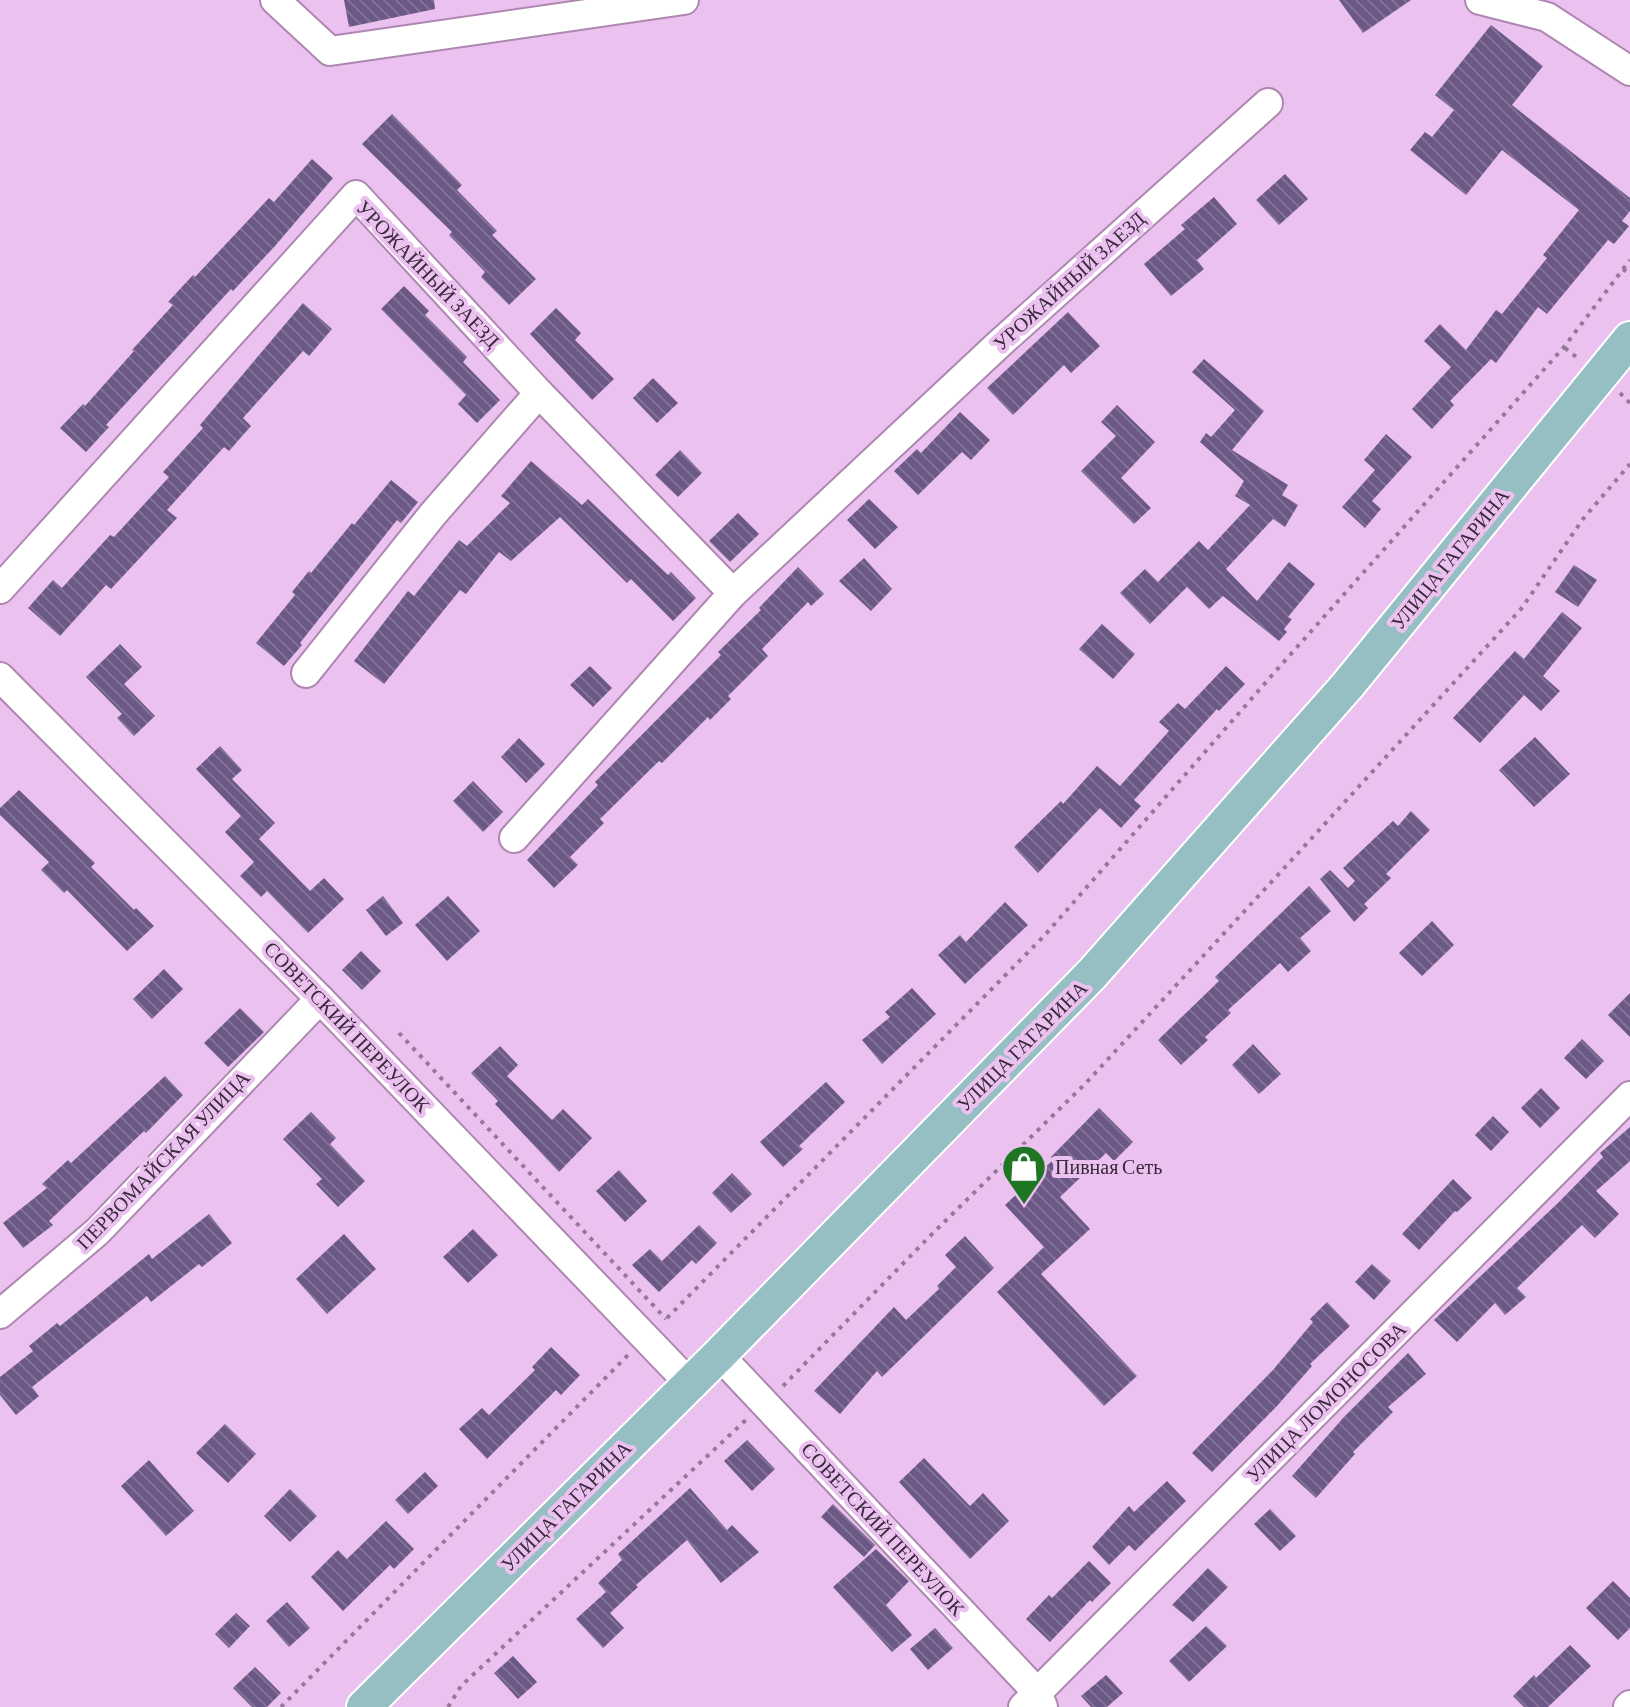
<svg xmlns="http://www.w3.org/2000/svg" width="1630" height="1707" viewBox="0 0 1630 1707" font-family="'Crimson Pro',serif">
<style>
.building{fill:url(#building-back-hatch)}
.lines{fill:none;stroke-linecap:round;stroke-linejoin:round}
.minor-casing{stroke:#ae87b1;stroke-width:32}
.major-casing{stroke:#fff;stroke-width:38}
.path{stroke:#957897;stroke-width:4;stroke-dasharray:4 6;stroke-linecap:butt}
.minor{stroke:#fff;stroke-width:28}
.major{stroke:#95bfc3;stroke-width:34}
.labels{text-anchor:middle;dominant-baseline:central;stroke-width:8;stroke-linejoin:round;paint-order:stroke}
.street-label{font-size:20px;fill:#39293a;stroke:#ebc2ef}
.poi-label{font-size:20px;fill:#39293a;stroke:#ebc2ef;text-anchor:start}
</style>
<defs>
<pattern id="building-back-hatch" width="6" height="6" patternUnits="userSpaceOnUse" patternTransform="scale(2)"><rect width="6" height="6" fill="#6c5886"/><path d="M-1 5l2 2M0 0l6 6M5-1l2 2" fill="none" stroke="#827296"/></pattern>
</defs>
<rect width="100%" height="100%" fill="#ebc2ef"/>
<g class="building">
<path d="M344 0H434L435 9 349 27Z"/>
<path d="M1339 0H1411L1363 33Z"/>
<path d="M1491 25 1543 66 1512 105 1630 198V211L1622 221 1629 226 1614 244 1608 240 1547 314 1538 307 1496 363 1491 359 1450 401 1454 405 1432 429 1412 409 1451 367 1424 341 1440 324 1466 350 1496 310 1502 314 1547 258 1543 255 1579 210 1502 150 1466 195 1410 150 1425 132 1432 137 1454 110 1435 95Z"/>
<path d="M392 114 462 185 457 190 497 231 492 235 536 279 509 305 481 277 485 272 449 235 452 232 362 144Z"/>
<path d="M312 159 333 178 275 246 233 291 231 289 106 425 109 427 86 452 60 428 83 404 85 406 134 351 132 350 173 305 168 302 193 275 195 277 269 198 274 202Z"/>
<path d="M1285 174 1308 199 1279 225 1256 200Z"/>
<path d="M1214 197 1237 224 1197 260 1204 269 1171 296 1144 264 1185 229 1181 225Z"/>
<path d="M404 286 429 311 425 315 467 357 463 362 500 400 477 423 458 404 466 395 381 309Z"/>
<path d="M303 303 332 329 309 356 303 351 243 418 251 426 229 451 224 447 167 510 177 518 111 589 106 585 60 636 28 608 53 580 62 588 110 535 114 537 169 477 163 472 203 428 200 425Z"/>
<path d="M556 308 581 333 575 340 614 379 592 400 530 334Z"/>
<path d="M1068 312 1100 346 1071 373 1064 365 1013 415 987 388Z"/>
<path d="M1204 359 1264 411 1232 450 1288 485 1282 495 1298 505 1285 527 1273 519 1226 569 1257 601 1289 562 1315 584 1288 617 1292 619 1284 629 1287 632 1279 641 1223 596 1209 609 1187 587 1150 624 1120 593 1145 569 1158 582 1199 541 1208 550 1250 505 1235 496 1244 481 1200 442 1206 433 1211 437 1235 410 1192 372Z"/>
<path d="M653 378 678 403 657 423 633 398Z"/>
<path d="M1117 405 1155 442 1121 478 1151 508 1134 524 1081 471 1116 436 1101 422Z"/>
<path d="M960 412 990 440 971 460 962 452 918 495 894 471 917 449 921 453Z"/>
<path d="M1386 434 1412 457 1372 501 1381 509 1365 528 1342 507 1375 470 1364 460Z"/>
<path d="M680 450 702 473 678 497 655 475Z"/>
<path d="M531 461 582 505 588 499 668 575 671 572 696 598 673 621 631 579 627 583 560 517 511 561 499 552 466 594 460 590 384 684 354 661 408 591 414 596 459 540 467 546 510 503 501 496Z"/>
<path d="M391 480 418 502 401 523 397 520 300 643 302 645 284 666 256 643 295 595 292 592 309 571 311 573 352 523 354 525Z"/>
<path d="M869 499 898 527 875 549 847 520Z"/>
<path d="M738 513 759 534 730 562 709 541Z"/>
<path d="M864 558 892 589 871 611 839 581Z"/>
<path d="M1574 565 1597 580 1578 607 1555 592Z"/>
<path d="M798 567 824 594 811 606 808 602 762 649 768 656 728 696 731 699 710 720 708 717 662 763 659 761 600 819 604 823 570 857 578 865 554 888 527 860 598 785 595 782 721 655 718 652 761 610 759 608Z"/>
<path d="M1562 612 1582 628 1543 676 1560 691 1541 711 1524 695 1480 743 1453 718 1515 651 1524 659Z"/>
<path d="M1102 624 1135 654 1113 679 1079 649Z"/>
<path d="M120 644 142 667 124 684 155 716 134 736 117 718 122 714 86 677Z"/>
<path d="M590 666 612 688 593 707 570 685Z"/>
<path d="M1226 666 1245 684 1219 711 1217 709 1134 800 1141 806 1121 828 1100 808 1038 873 1014 847 1061 801 1063 804 1097 766 1120 786 1169 731 1159 722 1178 703 1185 709Z"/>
<path d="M1535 737 1570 774 1534 807 1499 770Z"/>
<path d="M519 738 545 764 526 783 501 757Z"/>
<path d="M220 746 242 770 232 779 275 823 259 839 310 891 324 878 344 899 308 933 267 891 261 897 240 876 254 862 225 832 241 816 196 769Z"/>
<path d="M473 781 503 812 483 832 453 801Z"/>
<path d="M19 790 95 863 91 867 134 910 136 908 154 926 127 951 67 890 64 893 41 870 49 862 0 815V808Z"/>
<path d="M1411 811 1430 830 1386 874 1391 878 1364 904 1368 908 1354 922 1320 879 1330 870 1348 888 1355 881 1343 868 1393 821 1398 826Z"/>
<path d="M1309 886 1331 911 1300 938 1311 951 1288 972 1280 963 1228 1010 1231 1013 1205 1037 1208 1040 1181 1065 1158 1040 1219 981 1215 977Z"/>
<path d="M383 896 403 923 386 936 366 910Z"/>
<path d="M448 896 480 931 447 961 415 925Z"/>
<path d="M1005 902 1028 925 965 984 938 955 960 935 966 942Z"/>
<path d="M1432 921 1454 945 1422 976 1399 953Z"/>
<path d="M361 951 381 971 362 990 342 970Z"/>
<path d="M164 969 183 989 152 1019 133 999Z"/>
<path d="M912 988 936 1014 882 1064 862 1040 890 1017 885 1012Z"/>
<path d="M1630 993V1037L1608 1015Z"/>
<path d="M240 1008 264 1032 228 1067 204 1043Z"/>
<path d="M1582 1039 1604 1061 1586 1079 1564 1058Z"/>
<path d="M1253 1044 1281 1074 1259 1094 1232 1065Z"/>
<path d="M500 1046 518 1065 507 1076 552 1120 563 1109 592 1138 559 1172 495 1104 498 1101 471 1073Z"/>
<path d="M165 1076 183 1095 146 1133 144 1131 49 1221 53 1225 23 1248 3 1223 47 1188 42 1184 68 1160 71 1163Z"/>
<path d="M826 1082 845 1102 799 1146 803 1149 783 1167 760 1142Z"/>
<path d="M1541 1088 1560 1108 1540 1128 1521 1108Z"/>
<path d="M1099 1108 1133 1142 1114 1161 1106 1153 1060 1197 1090 1229 1041 1274 1137 1376 1104 1406 997 1292 1044 1247 1005 1205 1053 1160 1051 1157Z"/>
<path d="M311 1112 336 1138 330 1144 365 1181 338 1207 316 1184 322 1179 283 1139Z"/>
<path d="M1493 1116 1509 1132 1491 1151 1475 1135Z"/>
<path d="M1630 1127V1161L1596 1191 1619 1214 1595 1238 1582 1225 1517 1288 1526 1297 1505 1315 1495 1303 1457 1342 1434 1320 1559 1202 1603 1157 1600 1153Z"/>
<path d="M619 1170 647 1201 625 1222 596 1191Z"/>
<path d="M732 1173 752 1194 731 1213 712 1193Z"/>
<path d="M1453 1179 1472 1198 1457 1212 1455 1211 1419 1250 1402 1234Z"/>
<path d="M209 1214 232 1243 202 1267 199 1264 151 1302 147 1296 32 1387 39 1396 16 1415 0 1395V1377L33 1351 29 1346 57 1323 60 1326 149 1254 152 1259Z"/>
<path d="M699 1225 717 1243 696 1264 692 1260 659 1292 632 1265 650 1249 662 1261Z"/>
<path d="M473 1229 498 1255 468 1283 443 1257Z"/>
<path d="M344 1234 376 1269 327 1314 296 1279Z"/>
<path d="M965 1236 994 1268 882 1377 877 1371 840 1414 814 1391 894 1307 906 1320 939 1289 937 1286 956 1267 945 1255Z"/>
<path d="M1372 1264 1391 1281 1374 1300 1355 1282Z"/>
<path d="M1327 1302 1350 1326 1310 1364 1312 1366 1277 1406 1212 1472 1192 1453 1273 1370 1313 1322 1310 1319Z"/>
<path d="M551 1347 580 1375 561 1395 556 1390 487 1459 459 1429 482 1408 489 1415 535 1370 532 1367Z"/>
<path d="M1408 1353 1426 1374 1388 1407 1393 1412 1353 1452 1355 1454 1316 1498 1292 1476 1344 1417Z"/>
<path d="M225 1424 256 1454 228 1483 196 1453Z"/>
<path d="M747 1440 775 1469 752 1491 724 1461Z"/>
<path d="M924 1458 970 1506 983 1493 1009 1521 970 1559 899 1482Z"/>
<path d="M149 1460 194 1511 166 1536 121 1486Z"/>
<path d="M425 1472 438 1486 408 1514 395 1500Z"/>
<path d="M1167 1481 1186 1501 1135 1551 1129 1545 1109 1565 1092 1547 1129 1506 1134 1512Z"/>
<path d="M690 1488 727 1530 732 1525 759 1552 721 1583 687 1540 636 1585 638 1587 610 1613 624 1628 603 1648 576 1619 606 1592 598 1583 622 1560 618 1554Z"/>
<path d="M290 1489 317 1516 290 1542 264 1516Z"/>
<path d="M833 1504 875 1545 864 1557 821 1517Z"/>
<path d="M1270 1509 1296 1536 1280 1551 1254 1524Z"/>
<path d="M386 1521 414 1549 394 1569 390 1565 343 1611 311 1577 338 1550 347 1559Z"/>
<path d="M876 1549 909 1581 886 1605 912 1635 892 1652 833 1587Z"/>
<path d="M1089 1561 1111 1583 1092 1602 1090 1600 1050 1642 1026 1619 1049 1595 1052 1598Z"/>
<path d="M1208 1568 1228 1587 1193 1622 1172 1605Z"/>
<path d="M1613 1581 1630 1598V1628L1618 1640 1586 1608Z"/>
<path d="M287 1602 310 1628 289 1647 266 1621Z"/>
<path d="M236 1613 250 1626 229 1648 215 1634Z"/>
<path d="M1206 1626 1227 1646 1189 1682 1169 1661Z"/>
<path d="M935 1628 953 1648 928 1670 910 1649Z"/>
<path d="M1570 1645 1591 1666 1548 1707H1524L1513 1696 1534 1675 1536 1678Z"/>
<path d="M513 1656 537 1682 518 1699 494 1673Z"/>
<path d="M255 1667 281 1693 267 1707H252L233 1688Z"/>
<path d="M1106 1675 1123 1693 1107 1707H1091L1081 1696Z"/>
</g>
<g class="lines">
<g class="minor-casing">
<g id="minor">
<path d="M275 0 330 51 684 0"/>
<path d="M1480 0 1547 17 1630 71"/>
<path d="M0 589 356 195 539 393 733 593"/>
<path d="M306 673 433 514 539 393"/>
<path d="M0 677 320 999 689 1383"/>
<path d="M514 838 733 593 998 345 1268 103"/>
<path d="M0 1314 97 1232 320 999"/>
<path d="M719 1355 1037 1692 1043 1707"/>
<path d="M1023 1707 1630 1096"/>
<path d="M1628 1707 1630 1705"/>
</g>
</g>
<g class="major-casing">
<path id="major" d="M364 1707 719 1355 1092 974 1347 686 1630 339"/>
</g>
<g class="path">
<path d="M1623 269 1630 275"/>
<path d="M1565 348 1580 360"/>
<path d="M1620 393 1630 403"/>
<path d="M399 1033 666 1319"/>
<path d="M667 1318 1045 935 1274 673 1564 347 1630 260"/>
<path d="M783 1386 933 1233 1086 1083 1311 839 1521 609 1583 519 1630 464"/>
<path d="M281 1707 628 1355"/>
<path d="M448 1707 461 1686 747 1419"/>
</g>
<use href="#minor" class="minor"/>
<use href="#major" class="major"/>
</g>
<defs>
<g id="shop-pin" transform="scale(2.3)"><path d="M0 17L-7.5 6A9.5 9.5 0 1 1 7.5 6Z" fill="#1e7522" stroke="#ebc2ef"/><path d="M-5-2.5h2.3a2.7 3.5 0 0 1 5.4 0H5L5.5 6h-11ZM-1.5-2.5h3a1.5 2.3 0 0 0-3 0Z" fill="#fff"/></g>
</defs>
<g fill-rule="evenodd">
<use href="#shop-pin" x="1024" y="1167"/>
</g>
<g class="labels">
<g class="street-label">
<text transform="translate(428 274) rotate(46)">УРОЖАЙНЫЙ ЗАЕЗД</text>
<text transform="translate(1069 281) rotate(-42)">УРОЖАЙНЫЙ ЗАЕЗД</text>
<text transform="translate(1450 559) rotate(-51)">УЛИЦА ГАГАРИНА</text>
<text transform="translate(347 1027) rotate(46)">СОВЕТСКИЙ ПЕРЕУЛОК</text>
<text transform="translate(1022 1046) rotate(-45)">УЛИЦА ГАГАРИНА</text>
<text transform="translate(163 1160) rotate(-46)">ПЕРВОМАЙСКАЯ УЛИЦА</text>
<text transform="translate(1326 1402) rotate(-45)">УЛИЦА ЛОМОНОСОВА</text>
<text transform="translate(566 1506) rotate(-45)">УЛИЦА ГАГАРИНА</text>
<text transform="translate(883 1529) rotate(47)">СОВЕТСКИЙ ПЕРЕУЛОК</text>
</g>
<g class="poi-label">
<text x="1055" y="1167">Пивная Сеть</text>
</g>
</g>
</svg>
